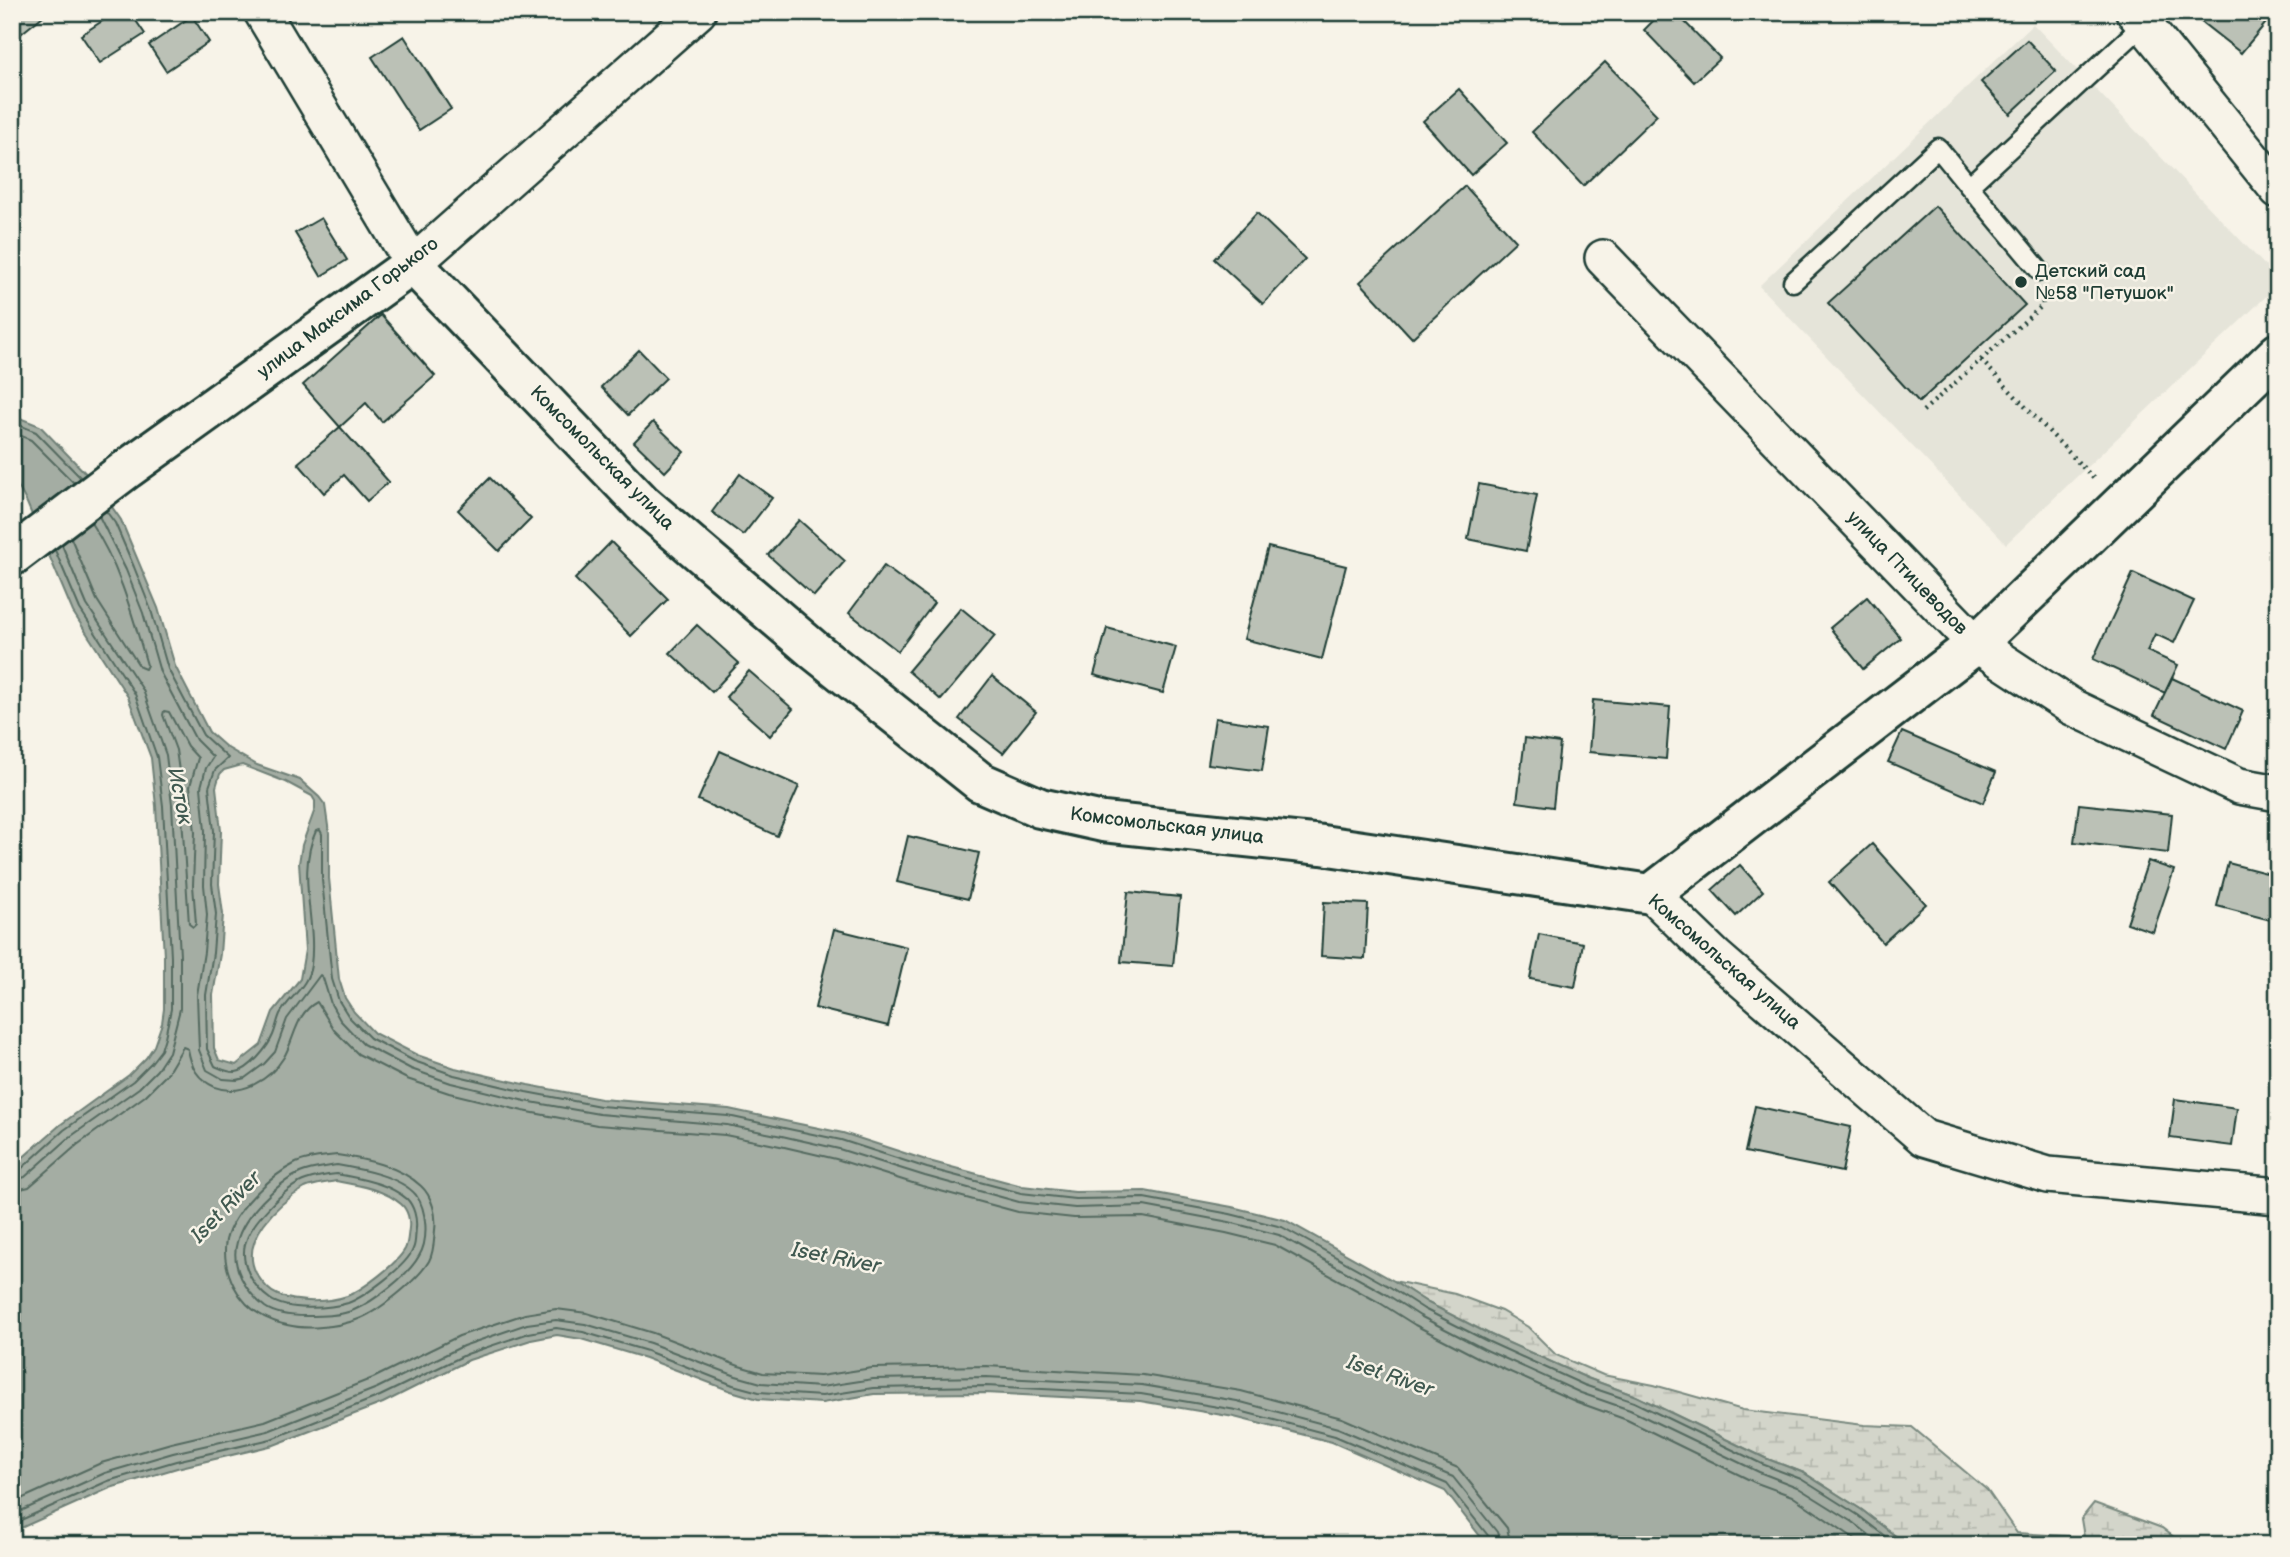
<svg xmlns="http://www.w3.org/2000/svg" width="2290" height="1557" viewBox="0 0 2290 1557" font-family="'Balsamiq Sans',sans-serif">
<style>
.built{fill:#e5e4d9}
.wetland{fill:url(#wetland-marsh);stroke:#79897f;stroke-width:2}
.water{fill:#a4ada3;stroke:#6f8077;stroke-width:2;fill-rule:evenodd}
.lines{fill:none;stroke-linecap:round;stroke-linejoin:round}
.shore{stroke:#546a60;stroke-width:2}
.building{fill:#bbc1b6;stroke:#1f3d34;stroke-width:2}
.lane-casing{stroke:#1f3d34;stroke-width:23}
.street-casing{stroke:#1f3d34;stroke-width:40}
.secondary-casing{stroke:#1f3d34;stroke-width:44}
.path{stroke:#1f3d34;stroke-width:4.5;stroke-dasharray:2 5;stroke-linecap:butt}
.lane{stroke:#f7f3e8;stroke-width:18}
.street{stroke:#f7f3e8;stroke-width:35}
.secondary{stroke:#f7f3e8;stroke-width:38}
.poi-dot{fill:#1f3d34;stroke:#f7f3e8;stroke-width:2.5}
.labels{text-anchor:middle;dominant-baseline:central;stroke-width:5;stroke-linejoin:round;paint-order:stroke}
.poi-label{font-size:19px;fill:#1f3d34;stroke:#f7f3e8;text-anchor:start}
.street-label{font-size:19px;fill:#1f3d34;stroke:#f7f3e8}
.water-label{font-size:21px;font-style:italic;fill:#405950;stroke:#f7f3e8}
</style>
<defs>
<pattern id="wetland-marsh" width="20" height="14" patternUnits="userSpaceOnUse" patternTransform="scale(1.75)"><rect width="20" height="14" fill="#d3d5ca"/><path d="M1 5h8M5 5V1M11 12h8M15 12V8" fill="none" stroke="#b5b8ae"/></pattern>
</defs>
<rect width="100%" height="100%" fill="#f7f3e8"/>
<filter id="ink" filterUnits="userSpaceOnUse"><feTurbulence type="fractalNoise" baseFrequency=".0143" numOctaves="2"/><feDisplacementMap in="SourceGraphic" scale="14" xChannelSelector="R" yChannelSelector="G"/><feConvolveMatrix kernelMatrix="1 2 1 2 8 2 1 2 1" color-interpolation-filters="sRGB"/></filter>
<g filter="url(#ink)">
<path class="built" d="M2033 24 2278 279V285L2006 544 1759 286Z"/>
<path class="wetland" d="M1394 1281 1455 1294 1501 1311 1528 1327 1556 1355 1603 1375 1654 1385 1743 1410 1864 1425 1912 1427 1987 1490 2017 1533 2084 1537 2081 1519 2094 1503 2162 1528 2184 1545H1907L1862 1510 1804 1473 1765 1458 1636 1396 1587 1378 1491 1335 1428 1303Z"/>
<path class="water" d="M12 415 40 426 96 484 121 520 158 608 175 666 209 732 226 747 257 765 300 780 319 797 325 805 329 833V878L339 979 345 998 354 1012 374 1033 417 1055 455 1068 528 1085 601 1099 729 1109 785 1121 843 1133 929 1161 1022 1186 1075 1192 1145 1191 1232 1207 1285 1220 1394 1281 1428 1303 1491 1335 1587 1378 1636 1396 1765 1458 1804 1473 1862 1510 1907 1545H1487L1445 1491 1332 1442 1234 1417 1140 1401 985 1393 874 1394 822 1403 758 1399 731 1391 645 1358 581 1339 557 1335 531 1340 469 1360 383 1403 274 1445 177 1468 110 1488 12 1532V1167L60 1125 129 1075 146 1058 154 1046 162 1023 164 1009V957L156 806 151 758 128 697 73 612 27 503 12 475ZM242 765 286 782 312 796 315 801V809L302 845 299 863 305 950 300 979 273 1012 261 1045 236 1065 219 1060 214 1048 213 995 220 954 223 914 219 884 221 831 216 787 220 774 224 770ZM336 1181C358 1185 384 1189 401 1204 408 1210 410 1220 409 1228 408 1235 408 1243 405 1249 397 1264 362 1290 347 1296 327 1303 297 1303 278 1295 269 1292 261 1281 256 1273 239 1240 278 1203 305 1188 314 1184 326 1183 336 1181Z"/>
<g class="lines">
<g class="shore">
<path d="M12 422 36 432 81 478"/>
<path d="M12 432 31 440 74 483"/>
<path d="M106 511 115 523 134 567 151 610 168 669 203 735 228 758 215 770 209 787 214 831 212 884 216 914 213 953 206 995 207 1049 215 1066C222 1069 229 1073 236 1072 250 1070 268 1047 273 1035 276 1028 277 1021 280 1014 290 996 308 987 311 965 317 920 296 874 316 831L320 830 322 834V880L332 979 339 1001 349 1017 370 1038 414 1061 454 1075 526 1092 600 1106 728 1116 784 1128 841 1140 927 1168 1021 1193 1075 1199 1144 1198 1230 1214 1282 1227 1390 1287 1424 1309 1487 1341 1584 1385 1634 1402 1762 1464 1801 1479 1858 1515 1896 1545"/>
<path d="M99 516 126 570 143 613 160 672 196 740 213 757 206 768 201 787 205 831 204 885 207 915 204 952 197 995 199 1050 207 1070 223 1079 237 1080 245 1078 264 1064 275 1052 287 1019 320 975 323 978 331 1004 340 1020 363 1044 411 1069 451 1083 525 1101 599 1114 727 1125 782 1136 839 1149 925 1176 1019 1202 1075 1208 1144 1206 1229 1222 1279 1235 1386 1294 1420 1316 1484 1349 1581 1393 1630 1410 1759 1472 1797 1487 1853 1522 1882 1545"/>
<path d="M71 538 97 600 140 667 145 669 147 665C133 617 119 564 91 523"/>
<path d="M164 711 169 712 187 746 198 758 190 786 195 832 193 885 196 924 193 927 189 924 179 771 176 750 163 715Z"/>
<path d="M337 1155C365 1159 400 1166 421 1186 432 1196 437 1215 435 1230 434 1240 434 1252 429 1261 418 1280 377 1313 356 1320 337 1327 307 1330 287 1325 264 1320 245 1308 234 1286 227 1272 223 1256 226 1240 233 1211 270 1176 296 1163 307 1158 325 1156 337 1155Z"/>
<path d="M337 1165C360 1169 400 1176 416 1195 427 1210 429 1240 419 1256 408 1276 374 1301 354 1310 340 1316 321 1316 306 1316 293 1316 276 1315 265 1307 246 1292 230 1266 237 1242 243 1216 277 1183 300 1173 311 1168 326 1167 337 1165Z"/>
<path d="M12 1172 20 1170 64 1130 133 1081 151 1063 161 1050 165 1037 171 1009V957L163 806 157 757 135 694 80 609 55 550"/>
<path d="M337 1174C361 1179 388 1183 407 1199 414 1206 417 1219 416 1228 415 1235 416 1243 413 1249 407 1266 364 1297 348 1303 329 1309 287 1311 270 1299 254 1288 240 1265 245 1244 251 1222 285 1187 306 1180 315 1177 327 1175 337 1174Z"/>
<path d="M12 1181 25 1177 70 1137 139 1088 157 1070 169 1052 180 1009V956L172 805 166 755 143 690 87 605 62 545"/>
<path d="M12 1191 29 1187 77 1145 145 1096 167 1074 183 1047 188 1049C191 1067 197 1079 215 1087 241 1097 270 1080 284 1057 295 1038 296 1013 317 1002L334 1030 358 1054 407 1079 449 1093 523 1111 597 1125 725 1135 780 1146 836 1159 922 1186 1018 1212 1074 1218 1143 1217 1226 1233 1275 1245 1380 1303 1415 1325 1479 1358 1577 1402 1627 1420 1754 1482 1792 1496 1864 1545"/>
<path d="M12 1503 101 1463 171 1443 265 1421 373 1378 459 1336 525 1314 556 1309 587 1313 653 1333 739 1366 763 1373 820 1376 872 1368 987 1366 1143 1375 1241 1391 1342 1418 1458 1468 1507 1528 1511 1545"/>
<path d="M12 1515 105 1473 173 1453 268 1431 377 1388 463 1346 527 1324 556 1320 585 1324 650 1343 736 1376 761 1383 821 1387 873 1379 986 1377 1142 1385 1237 1401 1338 1428 1453 1477 1497 1532 1501 1545"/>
<path d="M12 1524 108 1481 176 1461 271 1439 380 1396 467 1354 529 1333 556 1328 583 1332 647 1351 733 1385 759 1392 822 1396 873 1388 986 1386 1141 1394 1236 1410 1335 1436 1447 1484 1490 1538 1492 1545"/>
</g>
</g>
<g class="building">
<path d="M12 12H48L12 41Z"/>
<path d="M116 12H130L145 34 100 63 81 35Z"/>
<path d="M1662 12H1675L1720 58 1694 82 1644 30Z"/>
<path d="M2199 12H2275L2241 53 2195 17Z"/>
<path d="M192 16 209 42 166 71 149 45Z"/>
<path d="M404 36 451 109 419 130 372 57Z"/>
<path d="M2027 40 2056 71 2010 114 1981 82Z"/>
<path d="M1605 62 1657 115 1583 186 1532 132Z"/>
<path d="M1459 89 1507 143 1471 175 1423 121Z"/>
<path d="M1465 186 1516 241 1412 338 1360 282Z"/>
<path d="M1935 206 2025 305 1919 402 1828 303Z"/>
<path d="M1257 213 1305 259 1263 304 1214 259Z"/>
<path d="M321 218 347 260 321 276 295 233Z"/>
<path d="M381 315 435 376 382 422 366 403 340 427 303 385Z"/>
<path d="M639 350 666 378 628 415 601 387Z"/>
<path d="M653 422 684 452 665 472 634 442Z"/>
<path d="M340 427 389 482 367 501 344 475 324 493 298 463Z"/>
<path d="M740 474 772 498 743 535 712 512Z"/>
<path d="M490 478 531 519 499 551 458 510Z"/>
<path d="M1479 484 1537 495 1526 551 1468 539Z"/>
<path d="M799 520 845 561 814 596 768 555Z"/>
<path d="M611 542 668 599 631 636 575 579Z"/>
<path d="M1268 547 1346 566 1322 659 1244 639Z"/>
<path d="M884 566 934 603 898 651 849 613Z"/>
<path d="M2133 573 2194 601 2174 643 2155 634 2147 651 2178 665 2165 693 2093 659Z"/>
<path d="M1867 597 1901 638 1863 669 1830 628Z"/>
<path d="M961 608 995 636 941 700 908 671Z"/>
<path d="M697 625 739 663 712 692 670 653Z"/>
<path d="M1107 628 1176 647 1163 693 1094 675Z"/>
<path d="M749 671 793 709 770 736 726 697Z"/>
<path d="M992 676 1036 712 1003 753 959 719Z"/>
<path d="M2172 678 2243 711 2226 749 2154 715Z"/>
<path d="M1593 700 1670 707 1666 759 1589 752Z"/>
<path d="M1215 718 1269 726 1262 771 1208 764Z"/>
<path d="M1902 732 1996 772 1983 803 1888 762Z"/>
<path d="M1525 738 1560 743 1553 807 1517 802Z"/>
<path d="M720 751 799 786 777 836 698 800Z"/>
<path d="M2079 804 2172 814 2168 853 2074 842Z"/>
<path d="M908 836 979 853 968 899 897 882Z"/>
<path d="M1872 844 1926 904 1883 943 1829 882Z"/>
<path d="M2148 861 2174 870 2153 932 2127 923Z"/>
<path d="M2228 863 2278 876V922L2217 906Z"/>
<path d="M1740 865 1763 891 1736 916 1712 890Z"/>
<path d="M1128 892 1180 897 1173 966 1121 962Z"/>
<path d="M1324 902 1368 904 1365 959 1321 956Z"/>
<path d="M834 929 907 947 888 1026 815 1008Z"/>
<path d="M1539 934 1583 943 1575 987 1530 979Z"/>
<path d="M2175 1099 2237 1108 2232 1146 2170 1138Z"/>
<path d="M1755 1106 1851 1127 1842 1172 1745 1152Z"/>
</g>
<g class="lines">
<g class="lane-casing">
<g id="lane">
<path d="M2040 271 1969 186 2144 24"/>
<path d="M1793 282 1938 148 1969 186"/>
</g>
</g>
<g class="street-casing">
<g id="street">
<path d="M262 12 413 264 698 12"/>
<path d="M2134 12 2278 190"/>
<path d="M1603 258 1976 644 2072 707 2239 786 2278 793"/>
<path d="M1651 894 1716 957 1924 1138 2048 1175 2278 1196"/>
</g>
</g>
<g class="secondary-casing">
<path id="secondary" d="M12 556 127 469 413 264 642 503 815 651 980 782 1040 808 1103 822 1322 845 1651 894 1976 644 2278 353"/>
</g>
<g class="path">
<path d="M1981 360 2094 479"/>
<path d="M1923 411 2043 305 2042 296"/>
</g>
<use href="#lane" class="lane"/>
<use href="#street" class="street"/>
<use href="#secondary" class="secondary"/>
</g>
</g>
<circle class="poi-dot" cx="2021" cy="282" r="7"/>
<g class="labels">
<g class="poi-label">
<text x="2035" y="271">Детский сад<tspan x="2035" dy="22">№58 "Петушок"</tspan></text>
</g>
<g class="street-label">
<text transform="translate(348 308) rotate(-37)">улица Максима Горького</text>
<text transform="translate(602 458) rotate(45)">Комсомольская улица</text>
<text transform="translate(1907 573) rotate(46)">улица Птицеводов</text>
<text transform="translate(1167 826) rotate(7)">Комсомольская улица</text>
<text transform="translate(1724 962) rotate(41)">Комсомольская улица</text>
</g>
<g class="water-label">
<text transform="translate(180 796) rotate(79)">Исток</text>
<text transform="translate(226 1207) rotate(-46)">Iset River</text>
<text transform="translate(836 1258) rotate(11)">Iset River</text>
<text transform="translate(1390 1376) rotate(19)">Iset River</text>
</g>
</g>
<rect width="2290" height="1557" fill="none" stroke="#f7f3e8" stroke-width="42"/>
<rect x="21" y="21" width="2248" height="1515" fill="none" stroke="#1f3d34" stroke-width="2.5" filter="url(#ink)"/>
</svg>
